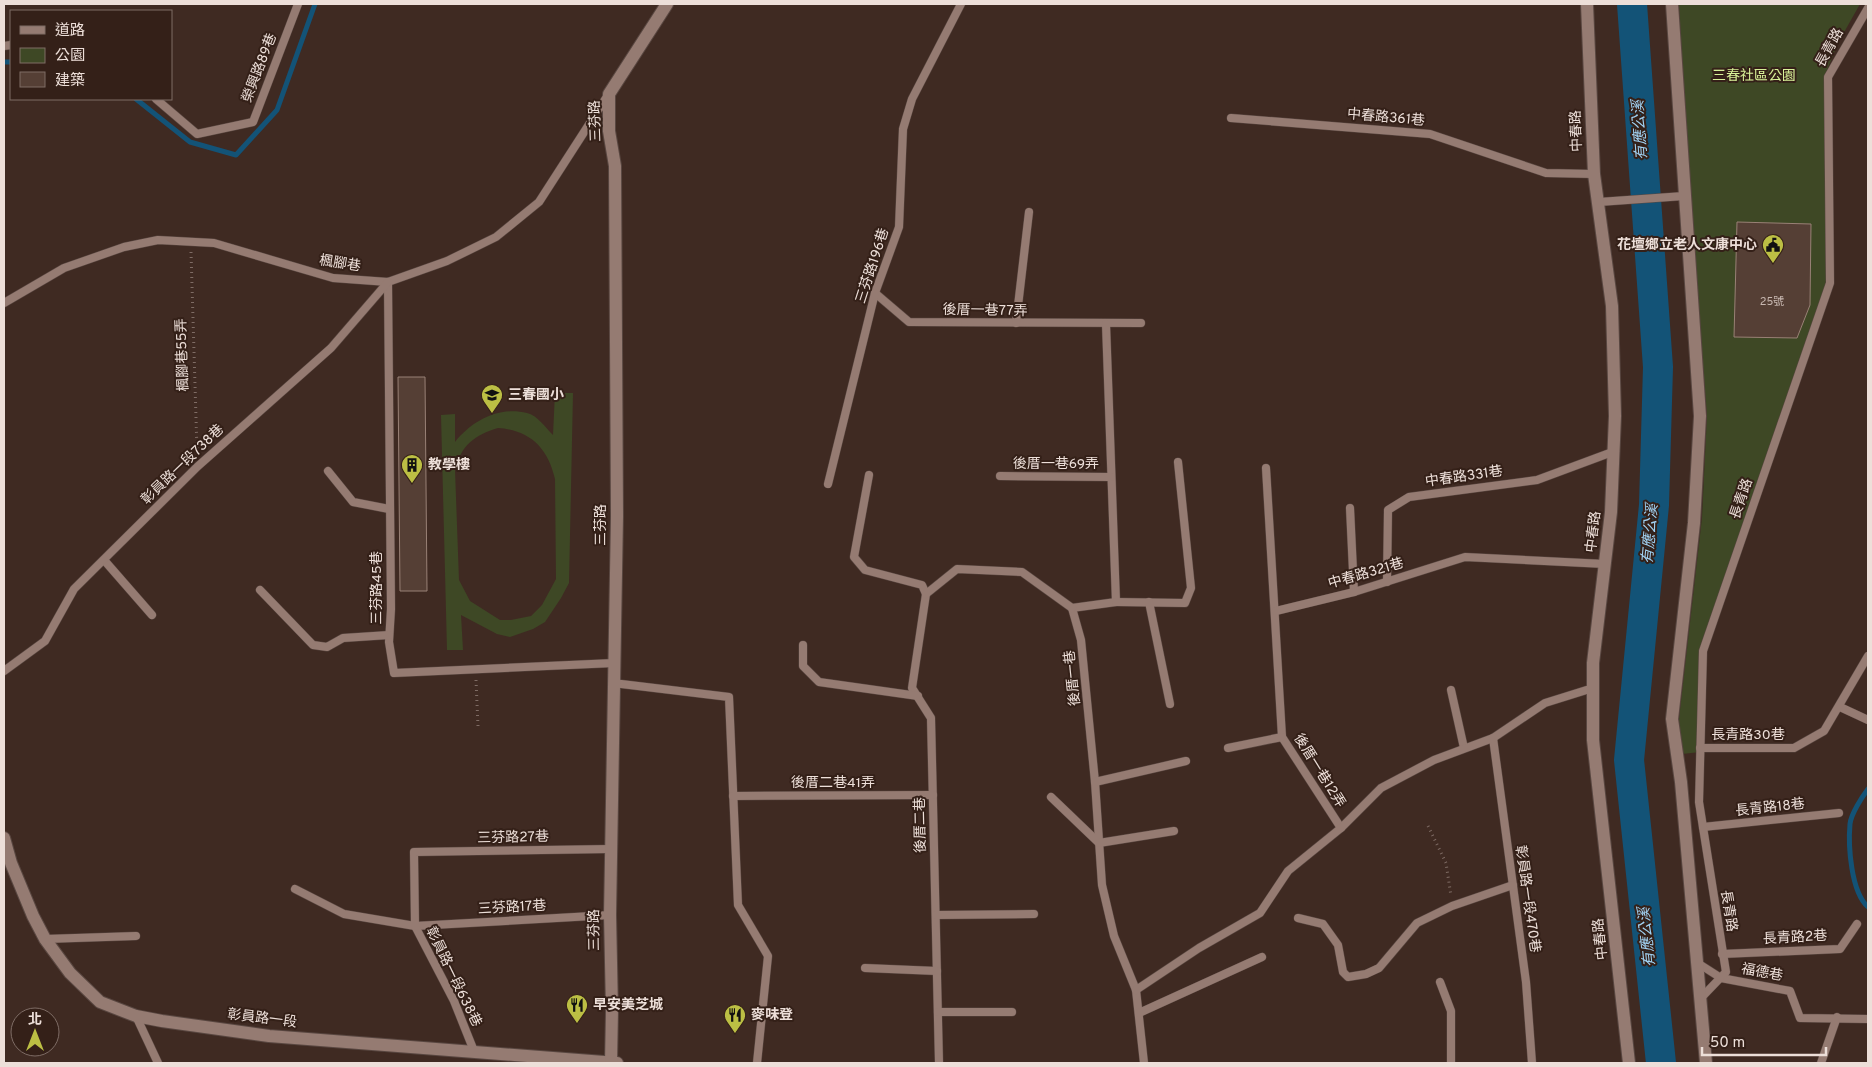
<svg xmlns="http://www.w3.org/2000/svg" width="1872" height="1067" viewBox="0 0 1872 1067" font-family="Overpass,'Noto Sans TC',sans-serif">
<style>
.green{fill:#3e4825;fill-rule:evenodd}
.lines{fill:none;stroke-linecap:round;stroke-linejoin:round}
.stream{stroke:#135377;stroke-width:5}
.river{stroke:#135377;stroke-width:30}
.building{fill:#553f35;stroke:#998176}
.lane-casing{stroke:#594741;stroke-width:9}
.street-casing{stroke:#594741;stroke-width:14}
.secondary-casing{stroke:#594741;stroke-width:14}
.path{stroke:#7f6c65;stroke-width:3;stroke-dasharray:1 4;stroke-linecap:butt}
.lane{stroke:#957b72;stroke-width:8}
.street{stroke:#957b72;stroke-width:12}
.secondary{stroke:#957b72;stroke-width:12}
.labels{text-anchor:middle;dominant-baseline:central;stroke-width:4;stroke-linejoin:round;paint-order:stroke}
.number-label{font-size:11px;fill:#c7b7b0}
.street-label{font-size:14px;fill:#eddfd9;stroke:#342018}
.park-label{font-size:14px;fill:#d8f198;stroke:#342018}
.poi-label{font-size:14px;font-weight:bold;fill:#eddfd9;stroke:#342018;text-anchor:start}
.water-label{font-size:15px;font-style:italic;fill:#a1d2f3;stroke:#342018}
</style>
<rect width="100%" height="100%" fill="#3f2a22"/>
<g class="green">
<path d="M1679 4H1860L1838 43 1825 75 1826 285 1704 649 1700 752 1682 754 1679 719 1702 518 1707 415 1689 200Z"/>
<path d="M555 393H573L569 583 561 598 545 622 533 629 510 637 497 634 461 615 463 650H447L441 415 455 414V442C472 421 498 406 527 413 537 415 546 428 553 435ZM498 428C530 430 548 448 555 479L556 579 542 605 531 616 511 620H500L470 601 459 580 455 470C461 445 475 435 498 428Z"/>
</g>
<g class="lines">
<g class="stream">
<path d="M4 62H11"/>
<path d="M136 99 190 142 236 155 277 110 315 4"/>
<path d="M1868 789C1862 797 1851 814 1850 824 1848 846 1851 892 1868 907"/>
</g>
<path class="river" d="M1632 4 1658 367 1654 505 1629 760 1661 1063"/>
</g>
<g class="building">
<path d="M1737 222 1811 224 1810 305 1797 338 1734 337Z"/>
<path d="M398 377H425L427 591H400Z"/>
</g>
<g class="lines">
<g class="lane-casing">
<g id="lane">
<path d="M4 46 11 45"/>
<path d="M156 99 197 134 253 122 298 4"/>
<path d="M1231 118 1430 134 1546 173 1594 174"/>
<path d="M1599 202 1684 196"/>
<path d="M388 282 391 609 389 642 394 673 614 663"/>
<path d="M875 293 909 322 1141 323"/>
<path d="M4 303 64 268 124 247 158 240 214 243 333 278 388 282 447 261 496 237 539 202 608 95"/>
<path d="M1016 323 1029 212"/>
<path d="M1106 324 1116 602 1072 608 1081 640 1095 782 1102 885 1114 936 1136 990 1144 1063"/>
<path d="M1266 468 1282 737 1341 828"/>
<path d="M328 471 353 502 389 509"/>
<path d="M869 475 854 557 865 570 922 585 926 594 912 688 931 718 939 1063"/>
<path d="M1000 476 1111 477"/>
<path d="M828 484 875 293 899 227 903 129 912 99 961 4"/>
<path d="M1350 508 1354 592"/>
<path d="M104 560 152 615"/>
<path d="M1387 582 1388 510 1409 497 1537 480 1615 451"/>
<path d="M260 590 313 645 327 647 343 638 389 635"/>
<path d="M926 594 957 569 1022 572 1072 608"/>
<path d="M1116 602 1185 603 1191 588 1178 462"/>
<path d="M1149 602 1170 704"/>
<path d="M1276 611 1354 592 1465 557 1605 564"/>
<path d="M803 645V666L819 682 918 696"/>
<path d="M4 671 45 641 74 589 197 467 331 348 388 282"/>
<path d="M613 683 729 697 738 905 768 956 757 1063"/>
<path d="M1451 690 1464 748"/>
<path d="M1840 707 1868 720"/>
<path d="M1493 738 1526 982 1532 1063"/>
<path d="M1228 748 1282 737"/>
<path d="M1700 748H1794L1824 731 1868 656"/>
<path d="M1095 782 1186 761"/>
<path d="M733 796 933 795"/>
<path d="M1051 797 1099 843 1174 831"/>
<path d="M1703 827 1839 813"/>
<path d="M295 889 344 914 415 926 610 915"/>
<path d="M936 915 1034 914"/>
<path d="M1298 918 1323 924 1338 945 1343 972 1348 977 1366 974 1379 968 1417 923 1452 906 1513 885"/>
<path d="M45 939 136 936"/>
<path d="M1722 954 1840 949 1857 924"/>
<path d="M1696 962 1721 978 1790 991 1800 1018 1868 1019"/>
<path d="M865 968 937 971"/>
<path d="M1440 982 1451 1011V1063"/>
<path d="M1136 990 1199 948 1260 913 1288 871 1341 828 1381 788 1434 760 1493 738 1545 703 1593 688"/>
<path d="M1700 999 1726 972 1699 802 1703 651 1830 283 1828 77 1868 8"/>
<path d="M938 1012H1012"/>
<path d="M1139 1013 1262 957"/>
<path d="M136 1016 158 1063"/>
<path d="M474 1051 454 1001 415 926 414 852 611 849"/>
<path d="M1821 1063 1837 1017"/>
</g>
</g>
<g class="street-casing">
<g id="street">
<path d="M1587 4 1594 174 1612 306 1615 416 1611 512 1593 663V740L1629 1063"/>
<path d="M1672 4 1700 416 1694 523 1672 719 1681 782 1706 1063"/>
</g>
</g>
<g class="secondary-casing">
<g id="secondary">
<path d="M4 838 11 863 33 916 45 939 70 973 100 1002 136 1016 162 1021 269 1036 617 1063"/>
<path d="M611 1063 612 1010 610 915 617 516 615 166 609 131V94L667 4"/>
</g>
</g>
<g class="path">
<path d="M191 252 197 451"/>
<path d="M476 680 478 726"/>
<path d="M1428 826 1446 863 1451 896"/>
</g>
<use href="#lane" class="lane"/>
<use href="#street" class="street"/>
<use href="#secondary" class="secondary"/>
</g>
<defs>
<g id="civic-pin" transform="scale(1.125)"><path d="M0 17L-7.5 6A9.5 9.5 0 1 1 7.5 6Z" fill="#bcbf44" stroke="#342018"/><path d="M-.6-6.5H3V-4.5H.6V-3L4-1V1h2V6H-6V1h2V-1L-.6-3ZM-1.2 2.5V6h2.4V2.5Z" fill="#111"/></g>
<g id="school-pin" transform="scale(1.125)"><path d="M0 17L-7.5 6A9.5 9.5 0 1 1 7.5 6Z" fill="#bcbf44" stroke="#342018"/><path d="M0-5L7-2L0 1L-7-2ZM-4 1L0 2.5L4 1V4Q0 6-4 4Z" fill="#111"/></g>
<g id="building-pin" transform="scale(1.125)"><path d="M0 17L-7.5 6A9.5 9.5 0 1 1 7.5 6Z" fill="#bcbf44" stroke="#342018"/><path d="M-4-6H4V6H1V3H-1V6H-4ZM-2.5-4.3h1.7v1.8h-1.7ZM.8-4.3h1.7v1.8H.8ZM-2.5-1h1.7V.8h-1.7ZM.8-1h1.7V.8H.8Z" fill="#111"/></g>
<g id="restaurant-pin" transform="scale(1.125)"><path d="M0 17L-7.5 6A9.5 9.5 0 1 1 7.5 6Z" fill="#bcbf44" stroke="#342018"/><path d="M-5-6h1v4h1v-4h1v4h1v-4h1v5L-1.5 .5V6h-2V.5L-5-1ZM5-6V6H3V1.5H1.5Q1.5-4 5-6Z" fill="#111"/></g>
</defs>
<g fill-rule="evenodd">
<use href="#civic-pin" x="1773" y="245"/>
<use href="#school-pin" x="492" y="395"/>
<use href="#building-pin" x="412" y="465"/>
<use href="#restaurant-pin" x="577" y="1005"/>
<use href="#restaurant-pin" x="735" y="1015"/>
</g>
<g class="labels">
<g class="number-label">
<text x="1772" y="302">25號</text>
</g>
<g class="street-label">
<text transform="translate(1830 48) rotate(-61)">長青路</text>
<text transform="translate(260 68) rotate(-69)">榮興路89巷</text>
<text transform="translate(1386 118) rotate(5)">中春路361巷</text>
<text transform="translate(596 121) rotate(-92)">三芬路</text>
<text transform="translate(1577 131) rotate(-92)">中春路</text>
<text transform="translate(340 264) rotate(9)">楓腳巷</text>
<text transform="translate(873 266) rotate(-72)">三芬路196巷</text>
<text transform="translate(985 311) rotate(1)">後厝一巷77弄</text>
<text transform="translate(183 355) rotate(-92)">楓腳巷55弄</text>
<text x="1056" y="464">後厝一巷69弄</text>
<text transform="translate(183 465) rotate(-44)">彰員路一段738巷</text>
<text transform="translate(1464 477) rotate(-8)">中春路331巷</text>
<text transform="translate(1742 499) rotate(-71)">長青路</text>
<text transform="translate(601 525) rotate(-90)">三芬路</text>
<text transform="translate(1594 532) rotate(-83)">中春路</text>
<text transform="translate(1366 574) rotate(-16)">中春路321巷</text>
<text transform="translate(377 588) rotate(-90)">三芬路45巷</text>
<text transform="translate(1073 678) rotate(-96)">後厝一巷</text>
<text x="1748" y="735">長青路30巷</text>
<text transform="translate(1319 771) rotate(58)">後厝一巷12弄</text>
<text x="833" y="783">後厝二巷41弄</text>
<text transform="translate(1770 808) rotate(-6)">長青路18巷</text>
<text transform="translate(921 825) rotate(-91)">後厝二巷</text>
<text transform="translate(513 838) rotate(-1)">三芬路27巷</text>
<text transform="translate(1527 899) rotate(82)">彰員路一段470巷</text>
<text transform="translate(512 908) rotate(-3)">三芬路17巷</text>
<text transform="translate(1728 911) rotate(81)">長青路</text>
<text transform="translate(595 930) rotate(-91)">三芬路</text>
<text transform="translate(1795 938) rotate(-3)">長青路2巷</text>
<text transform="translate(1601 939) rotate(-96)">中春路</text>
<text transform="translate(1762 973) rotate(10)">福德巷</text>
<text transform="translate(453 977) rotate(64)">彰員路一段638巷</text>
<text transform="translate(262 1019) rotate(7)">彰員路一段</text>
</g>
<g class="park-label">
<text x="1754" y="76">三春社區公園</text>
</g>
<g class="poi-label">
<text x="1757" y="245" text-anchor="end">花壇鄉立老人文康中心</text>
<text x="508" y="395">三春國小</text>
<text x="428" y="465">教學樓</text>
<text x="593" y="1005">早安美芝城</text>
<text x="751" y="1015">麥味登</text>
</g>
<g class="water-label">
<text transform="translate(1641 130) rotate(-94)">有應公溪</text>
<text transform="translate(1651 534) rotate(-85)">有應公溪</text>
<text transform="translate(1648 937) rotate(-96)">有應公溪</text>
</g>
</g>
<rect width="1872" height="1067" fill="none" stroke="#eddfd9" stroke-width="10"/>
<rect x="10" y="10" width="162" height="90" fill="#342018" stroke="#7e6c65"/>
<rect x="20" y="26" width="25" height="8" fill="#957b72" stroke="#7e6c65"/>
<text x="55" y="35" font-size="15" fill="#eddfd9">道路</text>
<rect x="20" y="48" width="25" height="15" fill="#3e4825" stroke="#7e6c65"/>
<text x="55" y="60" font-size="15" fill="#eddfd9">公園</text>
<rect x="20" y="72" width="25" height="15" fill="#553f35" stroke="#7e6c65"/>
<text x="55" y="85" font-size="15" fill="#eddfd9">建築</text>
<g transform="translate(35 1032)"><circle r="24" fill="#342018" stroke="#7e6c65"/>
<path d="M0-4L9 19L0 12L-9 19Z" fill="#bcbf44"/>
<text y="-8" font-size="14" font-weight="bold" text-anchor="middle" fill="#eddfd9">北</text>
</g>
<path d="M1702 1047v8h124v-8" fill="none" stroke="#eddfd9" stroke-width="2.5"/>
<text x="1710" y="1047" font-size="15" fill="#eddfd9" stroke="#342018" stroke-width="4" paint-order="stroke">50 m</text>
</svg>
